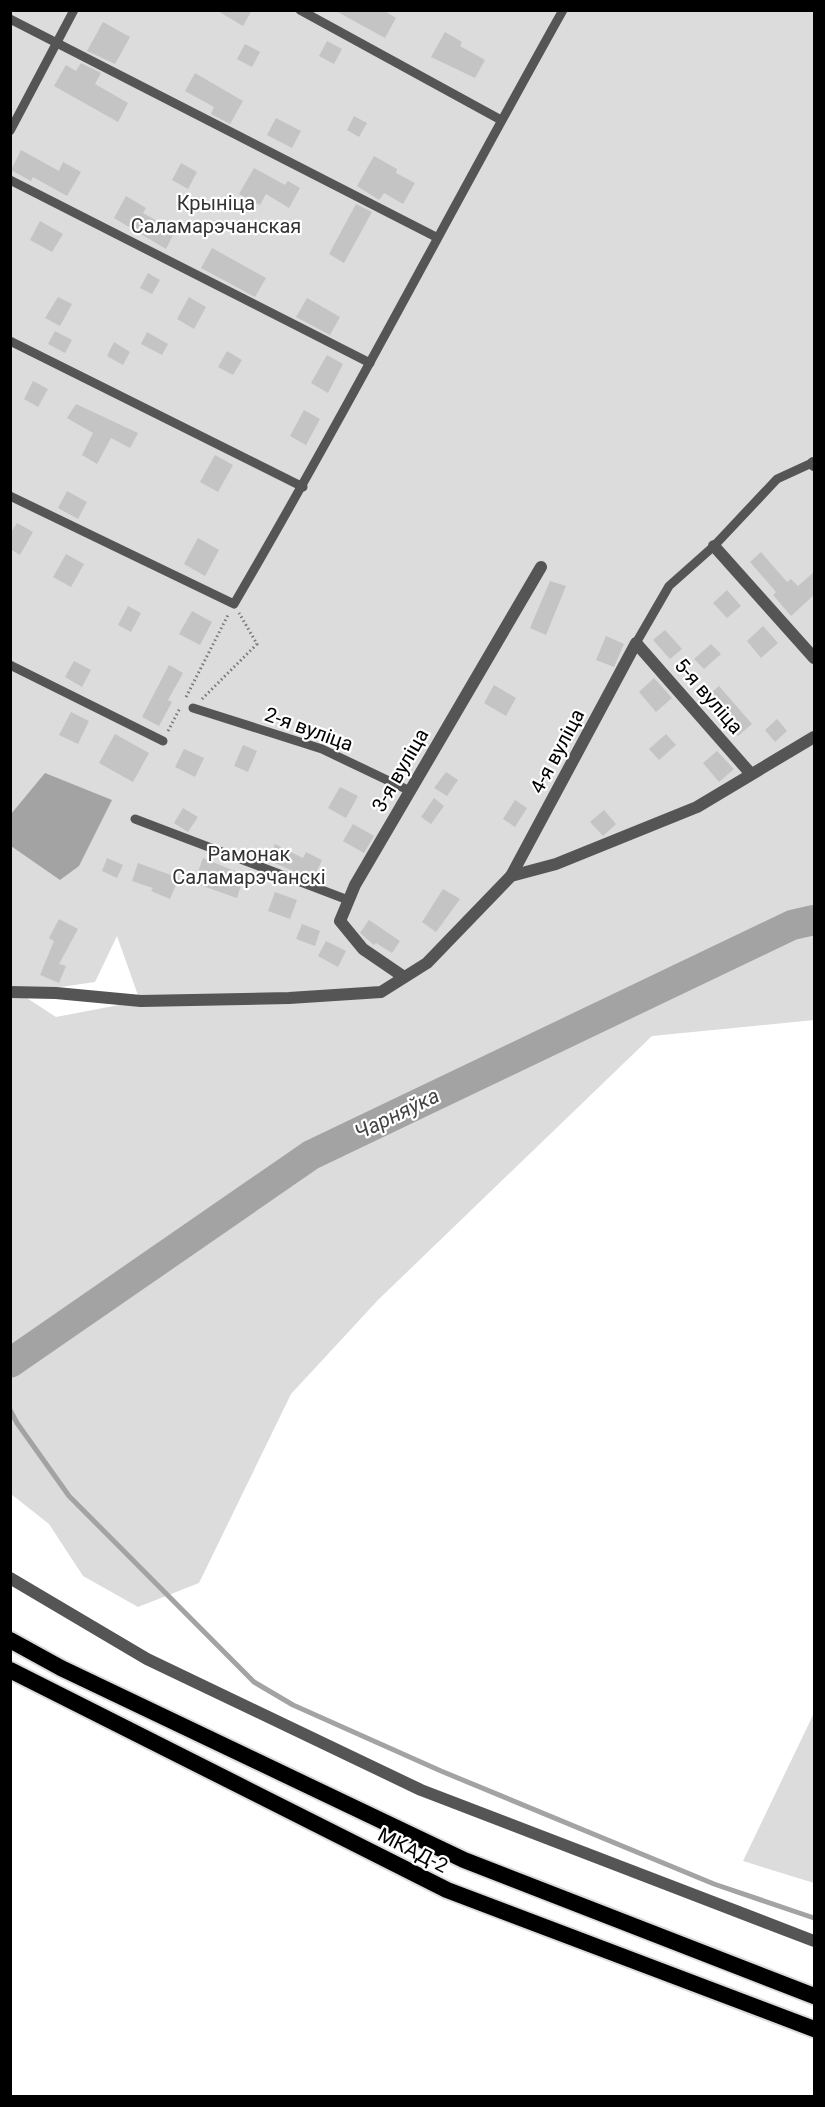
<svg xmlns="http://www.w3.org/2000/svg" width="825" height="2107" viewBox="0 0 825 2107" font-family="Roboto,sans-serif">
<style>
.green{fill:#dcdcdc;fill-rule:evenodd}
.water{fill:#a3a3a3}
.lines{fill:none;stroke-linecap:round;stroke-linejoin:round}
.stream{stroke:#a3a3a3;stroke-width:5}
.river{stroke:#a3a3a3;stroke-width:30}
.building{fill:#c4c4c4}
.trunk-casing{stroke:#dbdbdb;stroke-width:20}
.path{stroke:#777;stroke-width:3;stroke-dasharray:1.5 3;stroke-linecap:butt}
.service{stroke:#555;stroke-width:9}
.minor{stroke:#555;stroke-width:12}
.trunk{stroke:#000;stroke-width:16}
.labels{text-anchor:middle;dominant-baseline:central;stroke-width:4.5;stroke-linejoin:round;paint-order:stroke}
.park-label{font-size:20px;fill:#333;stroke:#fff}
.street-label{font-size:20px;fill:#000;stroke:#fff}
.water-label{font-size:21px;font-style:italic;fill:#444;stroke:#fff}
</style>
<rect width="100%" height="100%" fill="#fff"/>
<g class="green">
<path d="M10 11H557L510 103 563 11H814V1020L652 1036 378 1300 291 1394 199 1583 138 1607 83 1576 49 1524 11 1494ZM117 936 140 1001 56 1017 19 993 95 982Z"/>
<path d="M814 1713V1883L743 1861Z"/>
</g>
<path class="water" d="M45 773 112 800 79 866 60 880 11 846V814Z"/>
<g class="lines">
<path class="stream" d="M10 1410 17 1423 69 1496 254 1682 293 1705 441 1771 714 1884 814 1918"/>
<path class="river" d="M10 1363 311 1155 792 925 814 920"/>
</g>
<g class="building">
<path d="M216 10H252L243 26Z"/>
<path d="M334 10H383L396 18 385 38Z"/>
<path d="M103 22 130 37 115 64 87 51Z"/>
<path d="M445 32 462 42 460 46 485 60 475 78 431 57Z"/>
<path d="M327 41 342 49 334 64 319 56Z"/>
<path d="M245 44 260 52 252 67 237 59Z"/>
<path d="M81 63 101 73 95 84 128 103 118 122 54 86 66 65 76 71Z"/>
<path d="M195 73 243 101 230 124 211 114 214 107 185 91Z"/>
<path d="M354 116 367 123 359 137 347 130Z"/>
<path d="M276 118 301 131 292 148 267 135Z"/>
<path d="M21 150 59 171 63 162 81 172 67 196 33 177 31 181 11 170Z"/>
<path d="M374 156 397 169 396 173 415 183 403 204 384 193 379 200 357 186Z"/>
<path d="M181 163 197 172 188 189 172 180Z"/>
<path d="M254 168 285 185 288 181 300 188 289 208 266 194 260 205 239 194Z"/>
<path d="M126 196 146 208 143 213 175 231 166 249 114 218Z"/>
<path d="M356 204 372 212 344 263 329 254Z"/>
<path d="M40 221 63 234 52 252 30 240Z"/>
<path d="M212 248 266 278 255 297 201 268Z"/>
<path d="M148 273 160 280 152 294 140 288Z"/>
<path d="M58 297 72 304 60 326 45 318Z"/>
<path d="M189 297 206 307 194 329 177 319Z"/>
<path d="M307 298 340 317 330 335 296 317Z"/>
<path d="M55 331 72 340 65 353 48 344Z"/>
<path d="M147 332 168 344 162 355 141 344Z"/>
<path d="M114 342 130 352 123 365 107 356Z"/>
<path d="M227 351 242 360 233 375 218 367Z"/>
<path d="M327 355 343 364 328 393 311 383Z"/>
<path d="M33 381 48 389 38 407 24 399Z"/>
<path d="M76 404 138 433 130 448 111 438 97 464 82 455 93 433 67 418Z"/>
<path d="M304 410 320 419 306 445 290 436Z"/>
<path d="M215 455 233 465 218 492 200 482Z"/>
<path d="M67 491 87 502 78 519 58 508Z"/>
<path d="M17 523 33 532 20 555 10 549V534Z"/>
<path d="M198 538 219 550 205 576 184 564Z"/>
<path d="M761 552 787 582 791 579 798 586 814 572V595L791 616 773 595 776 592 750 562Z"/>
<path d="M66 554 84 564 71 587 53 577Z"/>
<path d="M550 581 566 586 546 635 530 628Z"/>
<path d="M727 590 741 606 727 618 713 603Z"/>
<path d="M128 606 141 613 131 632 118 625Z"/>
<path d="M192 611 212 622 200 645 179 634Z"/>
<path d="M763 626 778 643 761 658 747 641Z"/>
<path d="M665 630 682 649 670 659 653 640Z"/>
<path d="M606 636 624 644 614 667 596 660Z"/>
<path d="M711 644 721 654 704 669 694 659Z"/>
<path d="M74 661 91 670 82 687 65 677Z"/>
<path d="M169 665 183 673 168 700 172 702 159 726 142 717Z"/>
<path d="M654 678 672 698 656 712 639 692Z"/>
<path d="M494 685 516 698 506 716 484 703Z"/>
<path d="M719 686 752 724 738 736 703 700Z"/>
<path d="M71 712 89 721 78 744 59 735Z"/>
<path d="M777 719 787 731 775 742 765 730Z"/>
<path d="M115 734 149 753 133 782 99 763Z"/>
<path d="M666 734 676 745 659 760 649 749Z"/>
<path d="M243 745 257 751 248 772 234 766Z"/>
<path d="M184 749 204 758 195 777 175 767Z"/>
<path d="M717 751 734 769 719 782 703 763Z"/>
<path d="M446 772 458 780 447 796 434 788Z"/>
<path d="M340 787 358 796 346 818 328 808Z"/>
<path d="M434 798 444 806 431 824 421 817Z"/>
<path d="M515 800 527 808 515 827 503 819Z"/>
<path d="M183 808 198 817 188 832 174 823Z"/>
<path d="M604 810 616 824 603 836 590 822Z"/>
<path d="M353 824 374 836 364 853 343 841Z"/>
<path d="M275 844 303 858 306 852 322 860 313 880 268 860Z"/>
<path d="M107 858 123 865 117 878 102 871Z"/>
<path d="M203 858 244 875 237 898 194 883Z"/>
<path d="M138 863 179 878 170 899 151 891 153 888 132 881Z"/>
<path d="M443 889 460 899 436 932 422 922Z"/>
<path d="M275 892 297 900 290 919 268 911Z"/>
<path d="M59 919 78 929 59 964 66 966 59 983 40 975 54 941 49 938Z"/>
<path d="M369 920 400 941 392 953 376 943 374 945 360 933Z"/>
<path d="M302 924 320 931 315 946 296 939Z"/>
<path d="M326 941 346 951 338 967 318 956Z"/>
</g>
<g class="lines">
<g class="trunk-casing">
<g id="trunk">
<path d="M10 1640 61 1668 464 1860 814 1996"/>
<path d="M10 1670 447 1890 814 2029"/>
</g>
</g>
<g class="path">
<path d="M186 697 228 615"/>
<path d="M202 699 257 644 239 613"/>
<path d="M168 731 180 708"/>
</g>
<g class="service">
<path d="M300 10 501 120"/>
<path d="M10 19 436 237"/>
<path d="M10 131 74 10"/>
<path d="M10 180 370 363"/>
<path d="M10 341 303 487"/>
<path d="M10 496 234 604C348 409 452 208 563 10"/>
<path d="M636 643 669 586 714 546 777 479 814 462"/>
<path d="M10 665 163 741"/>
<path d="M193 708 322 749 410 791"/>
<path d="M135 819 348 900"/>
</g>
<g class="minor">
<path d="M813 463 814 465"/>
<path d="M714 546 814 658"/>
<path d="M511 876 636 643 751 774"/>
<path d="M404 977 363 949 340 921 355 885 541 567"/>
<path d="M10 992 56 993 141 1001 289 998 381 992 427 963 511 876 556 864 697 807 814 737"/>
<path d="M10 1578 147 1659 421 1790 814 1941"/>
</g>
<use href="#trunk" class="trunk"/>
</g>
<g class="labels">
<g class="park-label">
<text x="216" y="203">Крыніца<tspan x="216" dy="23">Саламарэчанская</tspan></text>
<text x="249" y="854">Рамонак<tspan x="249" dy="23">Саламарэчанскі</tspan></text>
</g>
<g class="street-label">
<text transform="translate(709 696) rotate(49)">5-я вуліца</text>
<text transform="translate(309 729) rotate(20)">2-я вуліца</text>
<text transform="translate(557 751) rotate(-62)">4-я вуліца</text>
<text transform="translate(400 770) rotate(-60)">3-я вуліца</text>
<text transform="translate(413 1850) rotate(27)">МКАД-2</text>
</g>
<g class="water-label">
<text transform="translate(397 1114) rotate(-26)">Чарняўка</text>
</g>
</g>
<rect width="825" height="2107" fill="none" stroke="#000000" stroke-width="24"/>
</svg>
